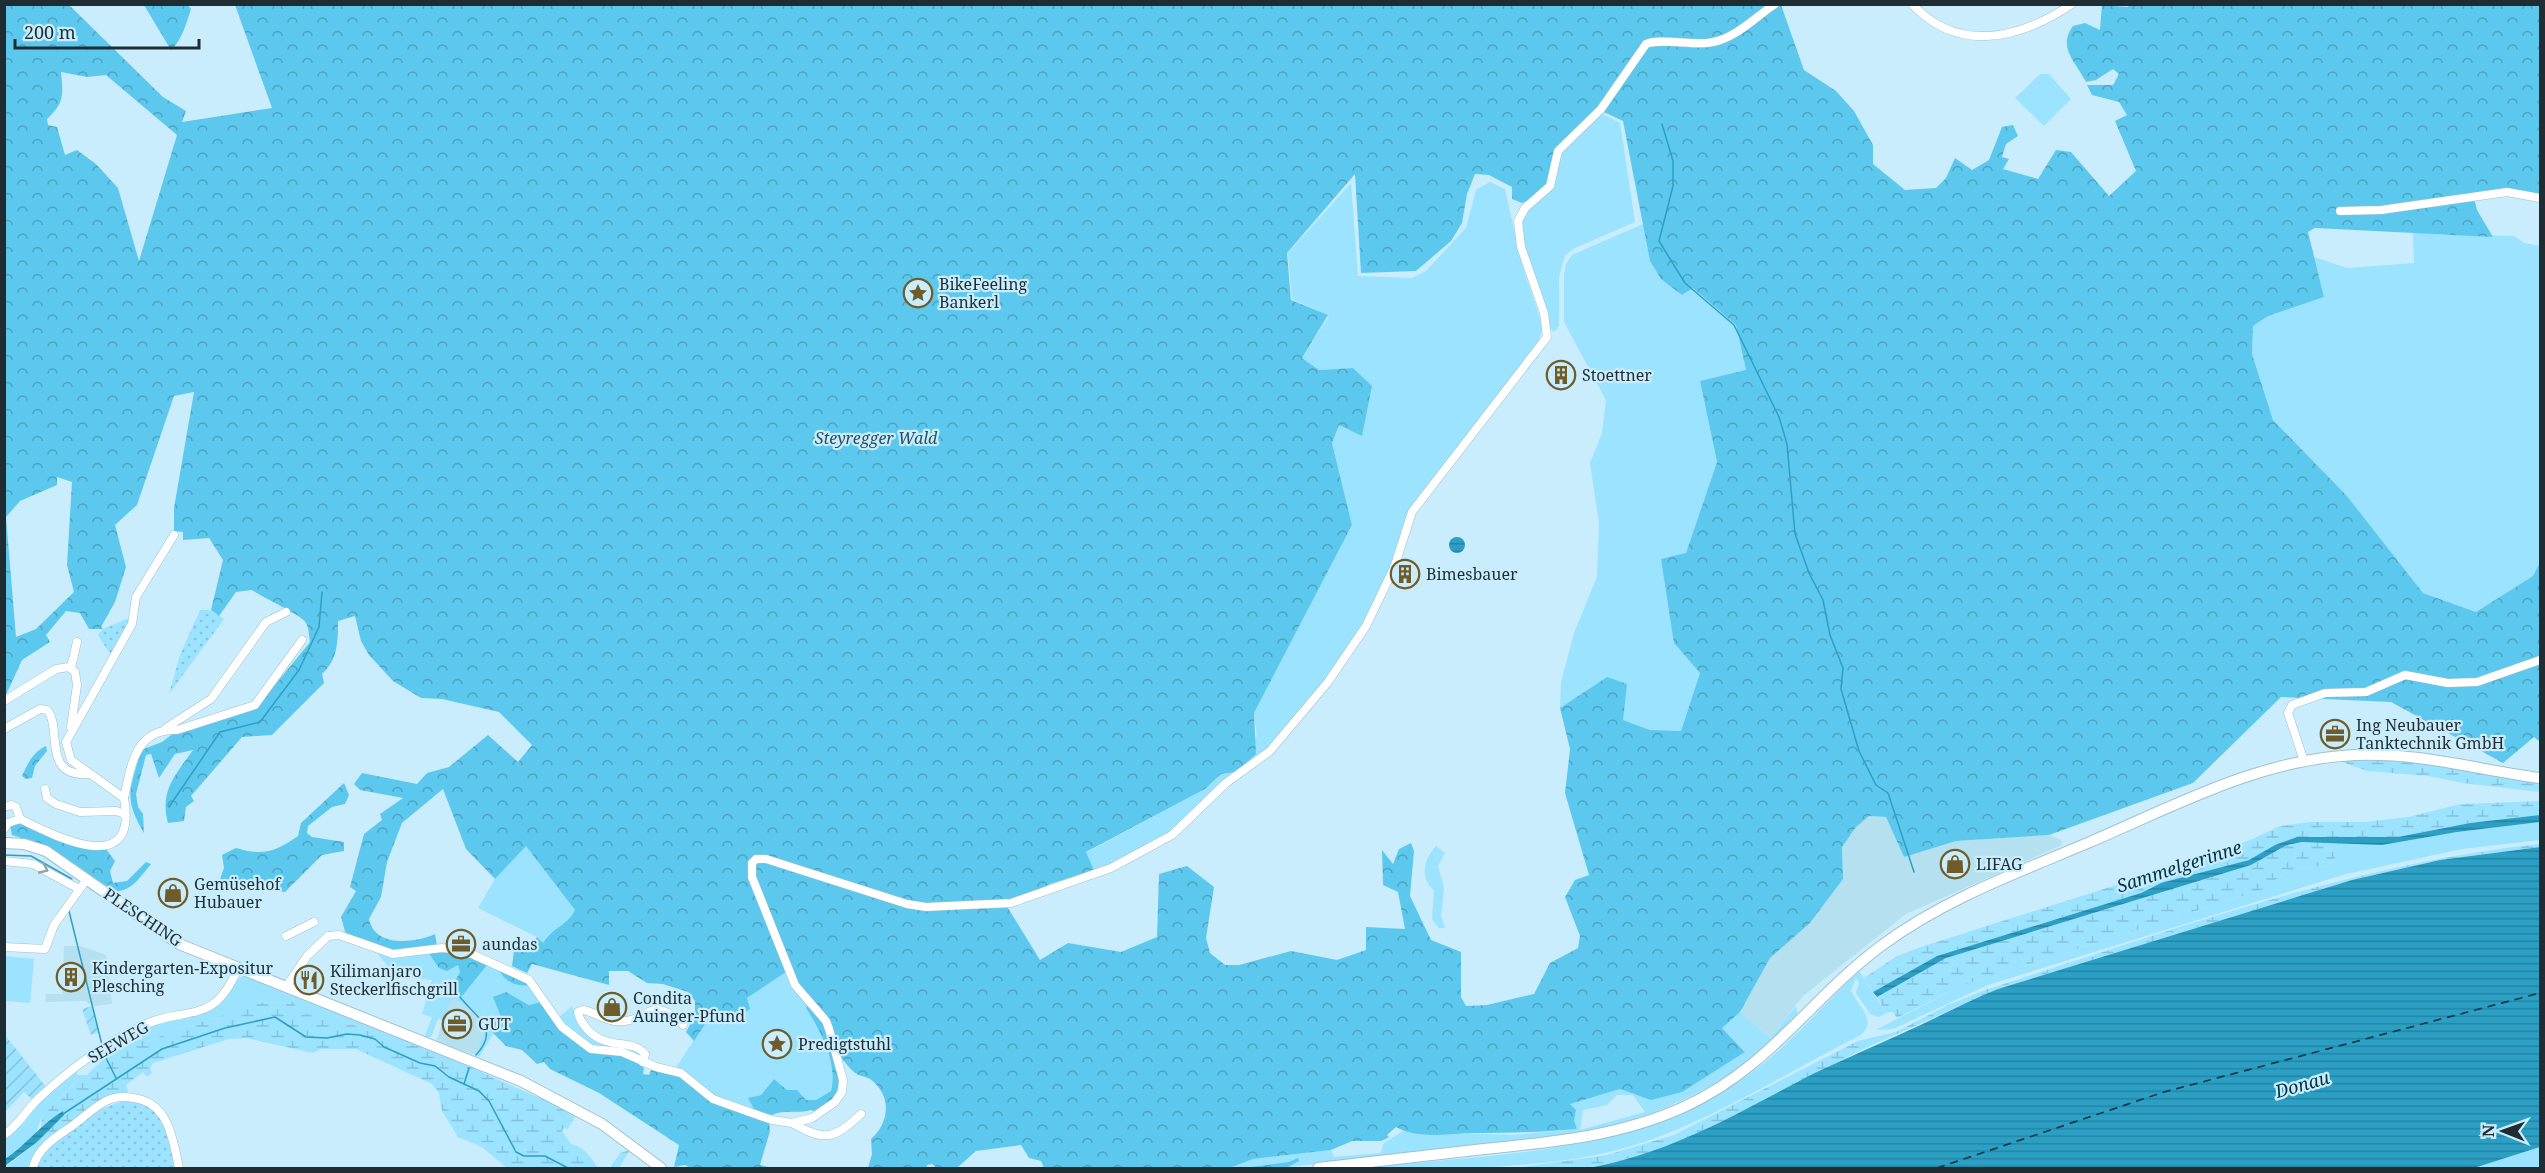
<svg xmlns="http://www.w3.org/2000/svg" width="2545" height="1173" viewBox="0 0 2545 1173" font-family="'Noto Serif',serif">
<style>
.built{fill:#b4e0f0}
.grass{fill:#9be3fe;fill-rule:evenodd}
.forest{fill:url(#forest-crowns);fill-rule:evenodd}
.wetland{fill:url(#wetland-marsh)}
.park{fill:url(#park-dots)}
.garden{fill:url(#garden-furrows)}
.water{fill:url(#water-rules)}
.lines{fill:none;stroke-linecap:round;stroke-linejoin:round}
.stream{stroke:#2ca0c4;stroke-width:1.5}
.ferry{stroke:#003241;stroke-width:1.5;stroke-dasharray:8 6;stroke-linecap:butt}
.minor-casing{stroke:#9ec1cf;stroke-width:9}
.secondary-casing{stroke:#9ec1cf;stroke-width:12}
.minor{stroke:#fff;stroke-width:8}
.secondary{stroke:#fff;stroke-width:10}
.oneway{stroke:#9aa0a3}
.labels{text-anchor:middle;dominant-baseline:central;stroke-width:4.5;stroke-linejoin:round;paint-order:stroke}
.poi-label{font-size:16px;fill:#1f2d32;stroke:#c9edfc;text-anchor:start}
.park-label{font-size:16px;font-style:italic;fill:#225060;stroke:#c9edfc}
.street-label{font-size:16px;fill:#1f2d32;stroke:#c9edfc}
.water-label{font-size:18px;font-style:italic;fill:#003241;stroke:#c9edfc}
</style>
<defs>
<pattern id="forest-crowns" width="20" height="18" patternUnits="userSpaceOnUse" patternTransform="scale(1.5)"><rect width="20" height="18" fill="#5cc8ed"/><path d="M2 6a3 3 0 1 1 6 0M12 15a3 3 0 1 1 6 0" fill="none" stroke="#4ba3c1"/></pattern>
<pattern id="wetland-marsh" width="20" height="14" patternUnits="userSpaceOnUse" patternTransform="scale(1.5)"><rect width="20" height="14" fill="#9be3fe"/><path d="M1 5h8M5 5V1M11 12h8M15 12V8" fill="none" stroke="#85c3da"/></pattern>
<pattern id="park-dots" width="8" height="8" patternUnits="userSpaceOnUse" patternTransform="scale(1.5)"><rect width="8" height="8" fill="#9be3fe"/><path d="M2 2h.1M6 6h.1" fill="none" stroke="#85c3da" stroke-width="1.8" stroke-linecap="round"/></pattern>
<pattern id="garden-furrows" width="10" height="10" patternUnits="userSpaceOnUse" patternTransform="scale(1.5)"><rect width="10" height="10" fill="#9be3fe"/><path d="M-1 1l2-2M0 10L10 0M9 11l2-2" fill="none" stroke="#85c3da"/></pattern>
<pattern id="water-rules" width="6" height="5" patternUnits="userSpaceOnUse" patternTransform="scale(1.5)"><rect width="6" height="5" fill="#2ca0c4"/><path d="M0 2.5h6" fill="none" stroke="#2583a0"/></pattern>
</defs>
<rect width="100%" height="100%" fill="#c9edfc"/>
<g class="built">
<path d="M1869 816 1886 817 1904 857 1956 841 2049 835 2061 840 2062 845 1906 914 1803 996 1770 1038 1740 1012 1770 958 1810 923 1843 879 1842 847 1856 827Z"/>
<path d="M64 946H80L106 955 112 1004 94 1006 85 1001 45 1002 46 994H62Z"/>
<path d="M450 1000 468 1005 482 1022 485 1034 476 1055 436 1042Z"/>
</g>
<g class="grass">
<path d="M2040 74H2049L2071 99 2044 126 2015 98Z"/>
<path d="M1601 113 1620 123 1635 222 1575 248 1565 255 1559 277V326L1554 332 1549 327 1520 237 1521 217 1524 212 1548 192 1561 150Z"/>
<path d="M1490 182 1505 189 1522 265 1543 327 1538 343 1417 508 1399 558 1332 682 1308 712 1287 737 1226 787 1192 821 1101 875 1094 870 1086 853 1205 789 1221 774 1236 772 1257 736 1254 713 1352 525 1332 443 1339 425 1362 435 1353 368 1319 370 1302 358 1329 316 1292 299 1288 253 1351 183 1358 276 1412 278 1426 271 1466 228 1476 190Z"/>
<path d="M1643 224 1650 261 1693 288 1736 325 1746 371 1700 381 1717 462 1686 553 1674 643 1700 673 1681 731 1650 730 1623 720 1607 677 1560 708 1561 682 1574 633 1597 577 1599 523 1590 463 1602 433 1606 400 1564 322V275L1566 264 1572 255Z"/>
<path d="M2413 233 2514 236 2524 243 2540 246V562L2533 576 2476 612 2423 593 2347 496 2273 420 2252 354 2253 326 2268 316 2324 297 2314 257 2347 268 2414 263Z"/>
<path d="M2540 822V840L2462 849 2346 874 1988 985 1893 1029 1876 1030 1961 986 2262 890C2284 872 2299 865 2328 867L2339 853 2342 842 2382 845 2457 832Z"/>
<path d="M526 845 575 910C565 928 554 925 543 943L537 937 478 908 495 879Z"/>
<path d="M1436 846 1445 853 1438 866 1444 888 1441 917 1445 928H1439L1432 919 1434 890C1419 878 1424 859 1436 846Z"/>
<path d="M376 952 400 958 428 952 458 965 460 972 455 981 445 983 475 981 489 963 532 985 541 1002 529 1005 506 992 501 1018 488 1028 493 1034 479 1057 476 1055 485 1031C479 1012 469 1005 451 1000L443 1020 438 1019 431 1037 424 1038 432 1017 422 1014 432 980 396 976Z"/>
<path d="M4 956 34 959 30 1003 5 1001Z"/>
<path d="M1859 971 1886 1013 1879 1017 1870 1014 1856 993 1859 982 1856 978 1851 990C1857 1006 1878 1019 1861 1035 1791 1070 1710 1122 1635 1145 1548 1171 1454 1168 1363 1168 1494 1154 1635 1155 1747 1076 1789 1046 1822 1006 1859 971Z"/>
<path d="M786 972 790 984 807 1004 806 1008C821 1032 838 1062 831 1091L816 1100H806L797 1090H787L774 1079 761 1095 755 1111C738 1106 720 1102 706 1091 695 1083 690 1072 675 1069L715 1008 726 1025 747 998Z"/>
<path d="M245 975 427 1048 398 1042 332 1017H316L306 1013 298 1016 294 1002 242 1003 231 1013 181 1028 145 1042 140 1032C163 1018 191 1022 214 1009 228 1001 233 978 245 975Z"/>
<path d="M572 1006C586 1045 606 1043 641 1052V1057L591 1046 558 1018Z"/>
<path d="M1796 1006 1798 1015C1736 1082 1665 1116 1576 1134L1280 1168H1229L1253 1159 1331 1150 1334 1157 1381 1153 1383 1144 1403 1131 1514 1135 1577 1129 1569 1104 1620 1089 1651 1100 1745 1051 1722 1028 1740 1012 1770 1038ZM1617 1095H1633L1645 1112 1580 1130 1583 1110 1607 1105Z"/>
<path d="M76 1072 79 1078 42 1116 35 1135 5 1159V1139L24 1123 41 1101Z"/>
<path d="M56 1134 31 1168H5L40 1139Z"/>
<path d="M2540 1147V1168H2474Z"/>
</g>
<g class="forest">
<path d="M2129 4 2540 5V195L2507 190 2473 195 2477 210 2493 237 2315 228 2308 232 2324 297 2268 316 2253 326 2252 354 2273 420 2347 496 2423 593 2476 612 2533 576 2540 562V742L2534 737 2503 763 2391 702 2281 697 2193 783 2049 835 1956 841 1904 857 1886 817 1869 816 1856 827 1842 847 1843 879 1810 923 1770 958 1740 1012 1722 1028 1745 1052 1682 1092 1651 1100 1620 1089 1570 1104 1576 1110 1574 1120 1577 1129C1543 1132 1513 1133 1479 1133 1452 1132 1421 1141 1396 1127L1387 1135 1389 1137 1381 1141H1352L1331 1150 1253 1159 1229 1168H1044L1041 1161 1029 1158 1021 1145 976 1151 957 1168H937L932 1164 927 1165V1168H868L872 1154 871 1139C890 1122 892 1095 870 1079 865 1076 858 1076 854 1072 847 1066 841 1057 836 1050 840 1082 845 1092 817 1112L811 1110C798 1114 784 1109 772 1115L755 1111 748 1098 761 1095 774 1079 787 1090H797L806 1100H816L831 1091C838 1063 821 1032 806 1008L809 999 798 987 755 880V866L759 862 768 861 929 909 1008 908 1040 960 1068 943 1121 952 1157 937 1159 874 1187 866 1214 887 1206 938 1210 953 1225 965H1239L1291 951 1337 960 1366 950V927L1405 929 1398 892 1383 885 1382 850 1393 864 1399 849 1411 843 1414 851 1410 896 1431 940 1461 952V997L1466 1006 1487 1005 1534 994 1550 963 1578 948 1580 936 1565 897 1575 880 1589 875 1565 793 1570 749 1560 708 1607 677 1627 684 1623 720 1650 730 1681 731 1700 673 1674 643 1661 559 1686 553 1717 462 1700 381 1746 370 1736 325 1693 288 1682 295 1661 279 1650 261 1623 121 1597 109C1570 137 1553 146 1546 188L1534 198 1522 203 1512 199V187L1489 175 1475 174 1467 194 1462 223 1451 241 1416 271 1361 273 1355 174 1287 253 1291 300 1328 315 1302 358 1319 370 1353 368 1372 386 1362 436 1339 425 1332 443 1352 525 1254 713 1256 754 1236 772 1221 774 1205 789 1086 852 1094 870 1050 884 1028 895 1004 901 926 905 889 897 761 856 748 868V879L786 972 747 998 750 1009 726 1025 715 1009 694 1041 686 1032 695 1015V1001L688 992 663 984 647 983 628 971H609V985L532 964 527 973 512 966 515 943 533 945 537 937 543 943C554 926 566 927 575 910L526 846 495 879 466 849 443 789 402 823 387 862 381 897 369 919C375 948 415 943 435 934L437 946 389 951 346 935 341 917 356 891 350 887 364 834 382 820 380 814 403 798 360 790 354 784 362 773 417 784 427 773 449 767 488 735 518 762 532 745 499 712 442 699 421 698 393 681 369 655 361 641 355 616 338 621C338 641 338 660 322 674L324 683 272 735 242 737 191 796 194 801 186 807 184 821 168 823C159 791 176 774 193 750L175 754 159 778 151 754 146 755 136 794 138 807 143 814 144 833C122 796 131 789 141 750L162 742 175 732 192 730 257 707 310 642C309 636 309 628 306 623 302 615 263 598 252 590L236 592 219 616 211 610 223 560 209 538 183 540V532L174 531V508L194 392 174 396 137 505 115 525 126 567 115 602 101 627 103 629H89L80 613 66 611 46 635 50 642 22 660 5 697V5H69L163 97 186 111 182 122 272 108 235 5H1775L1771 9 1781 5 1804 70 1836 91 1854 111 1873 145V164L1905 190 1936 188 1946 178 1955 158 1972 170 1989 160 2002 127 2013 125 2018 136 2006 144 2002 157 2009 159 2003 169 2038 179 2056 150 2071 152 2109 196 2136 171 2115 121 2127 115 2119 102 2092 95 2087 85H2113L2119 74 2113 69 2096 80 2086 82C2076 62 2057 48 2073 26L2085 23 2100 30 2102 5 2128 7ZM61 72 87 77 106 75 177 135 139 261 118 188 96 164 77 150 65 155 57 127 48 125 47 119C65 102 63 94 61 72ZM57 477 72 482 67 565 74 592 36 629 16 637 6 517 20 501 57 485Z"/>
<path d="M144 5H188L191 9C186 24 182 40 171 50Z"/>
<path d="M46 746 47 751 35 766 32 778 26 779 22 776C28 763 33 752 46 746Z"/>
<path d="M344 783 349 795 345 804 332 807 308 826 307 833 312 837 344 842V851L322 855 285 892 218 885 224 868 222 855 236 848C263 856 275 852 298 836L301 823Z"/>
<path d="M16 822C29 825 39 832 51 838 67 845 88 850 106 849L115 861 110 871 113 883 127 881 146 862 151 864C140 877 132 892 114 891L47 846 12 835 10 825Z"/>
<path d="M449 951 489 963 462 996 444 983 455 981 460 972 458 965 447 971 439 968 428 952Z"/>
<path d="M496 966 532 985C513 987 506 982 496 966Z"/>
<path d="M506 992 529 1005 541 1002 555 1024 595 1053 629 1057 644 1068 643 1074 649 1075 651 1070 688 1078 705 1098 769 1121 770 1131 760 1165 772 1168H691L685 1165 674 1167 679 1145 599 1093 550 1069 544 1062 537 1064 522 1050 506 1046 488 1028 501 1017 493 997Z"/>
<path d="M1298 1158 1299 1161 1288 1167 1243 1168 1289 1162Z"/>
</g>
<g class="wetland">
<path d="M2380 760 2417 762 2540 783V792L2463 783 2429 776 2367 771 2340 761Z"/>
<path d="M2540 801V815L2470 823 2398 837H2297L2275 845 2249 860 2153 886 2141 893 1937 956 1873 992 1864 978 1897 956 1924 946 2201 858 2250 840 2280 826 2310 822H2365L2408 817 2461 804Z"/>
<path d="M2302 842H2342L2339 853 2328 867C2299 865 2284 872 2262 890L1961 986 1897 1018 1893 1012 1886 1013 1877 997 1946 958 2251 865 2287 845Z"/>
<path d="M2540 844V847L2440 860 2352 880 1998 989 1863 1049 1717 1125 1647 1155 1589 1168H1515L1607 1155 1674 1135 1858 1041 1896 1032 1948 1005 1985 990C2167 932 2350 864 2540 844Z"/>
<path d="M294 1002 298 1016 306 1013 316 1017H332L398 1042 427 1048 576 1114 568 1129 564 1128 562 1131 571 1144C583 1146 591 1157 597 1167L603 1168H507L482 1147 458 1137 442 1111 439 1093 432 1084 356 1049H321L313 1053 246 1038 229 1039 153 1063 150 1068 152 1073 147 1077 143 1072 126 1085 128 1092 115 1095 56 1134 40 1139 42 1116 79 1079 77 1075H87L103 1060 100 1054 109 1047 112 1053 143 1038 146 1042 181 1028 231 1013 242 1003Z"/>
<path d="M630 1150 619 1168H610L620 1153Z"/>
</g>
<g class="park">
<path d="M200 610H211L224 619 169 694 180 655Z"/>
<path d="M129 618 128 623 110 654 98 635 103 629Z"/>
<path d="M133 1100C169 1113 169 1135 177 1168H36C46 1139 103 1101 133 1100Z"/>
</g>
<g class="garden">
<path d="M92 1006 99 1032 91 1035 82 1009Z"/>
<path d="M4 1034 47 1088 33 1100 24 1092 5 1112Z"/>
</g>
<g class="water">
<circle cx="1457" cy="545" r="8"/>
<path d="M2540 815V822L2457 832 2382 845 2302 842 2287 845 2251 865 1946 958 1877 997 1873 992 1937 956 2141 893 2161 883 2249 860 2275 845 2297 837H2398L2470 823Z"/>
<path d="M2540 847V1147L2474 1168H1589C1669 1153 1731 1117 1803 1079 1836 1062 1869 1049 1903 1033 1935 1019 1965 1002 1998 989L2352 880 2440 860Z"/>
<path d="M63 1111 64 1115 37 1142 5 1166V1159C27 1144 40 1125 63 1111Z"/>
</g>
<g class="lines">
<g class="stream">
<path d="M1662 124 1673 161V186L1659 241 1685 283 1734 325 1779 417 1787 444 1795 534 1809 573 1823 600 1830 635 1843 668 1841 689 1859 751 1876 785 1888 793 1914 872"/>
<path d="M169 807 220 732 260 722 299 670 319 627 322 592"/>
<path d="M4 855 31 856 72 879"/>
<path d="M69 911 102 1045"/>
<path d="M455 988C463 1012 506 1023 476 1055"/>
<path d="M103 1052 116 1078"/>
<path d="M464 1084 469 1068"/>
<path d="M63 1114 162 1049 225 1028 275 1017 306 1037 327 1038 347 1034 360 1035 375 1039 384 1047 420 1063 435 1066 449 1077 479 1091 489 1101 516 1152 524 1156H545L568 1168"/>
</g>
<path class="ferry" d="M1937 1168 2164 1092 2540 993"/>
<g class="minor-casing">
<g id="minor">
<path d="M1912 4C1958 54 2020 39 2072 4"/>
<path d="M2340 211 2381 210 2507 192 2540 198"/>
<path d="M71 668 77 642"/>
<path d="M4 701 56 669 69 667 75 672 77 685 71 727"/>
<path d="M166 728 211 699 266 622 286 612"/>
<path d="M4 729 40 709 47 710C63 728 41 777 88 774"/>
<path d="M2304 761 2288 713 2292 705 2325 693 2366 692 2405 675 2448 683 2477 682 2540 660"/>
<path d="M45 789 47 798 56 804 80 812 116 811 125 814"/>
<path d="M124 798C131 766 135 728 177 730L255 705 302 640"/>
<path d="M4 807 11 805 16 807 20 819"/>
<path d="M4 829 8 823 20 819C55 836 139 880 124 798L71 760 66 742 132 624 136 597 174 535"/>
<path d="M4 861 33 864 79 889"/>
<path d="M286 936 314 922"/>
<path d="M4 947 45 949 54 925 87 879"/>
<path d="M286 987 307 956 328 936 339 935 393 954 442 948 463 950 529 980 562 1027 591 1049 622 1052 656 1067 681 1073 713 1099 772 1120 792 1123 812 1118 835 1102 842 1092 843 1080 829 1029 826 1021 795 985 752 877V863L756 859H766L907 904 926 907 1011 903 1111 868 1172 835 1226 783 1270 751 1328 682 1366 626 1394 568 1412 512 1547 337 1544 313 1521 247 1518 221 1525 208 1550 186 1558 151 1601 109 1646 44C1659 38 1691 45 1707 43 1733 41 1754 18 1775 4"/>
<path d="M643 1062 645 1054C632 1038 607 1051 587 1029 583 1024 579 1020 578 1012L583 1010C594 1012 603 1019 615 1021 649 1025 649 991 683 1025"/>
<path d="M792 1123C825 1142 834 1139 861 1114"/>
<path d="M4 1135C19 1125 26 1110 39 1098 68 1071 103 1045 139 1027 186 1004 213 1028 238 968"/>
<path d="M33 1168C37 1148 56 1137 72 1126 83 1118 94 1107 106 1101 114 1097 123 1096 133 1098 169 1102 173 1140 179 1168"/>
</g>
</g>
<g class="secondary-casing">
<g id="secondary">
<path d="M4 843 24 844 46 851 179 944 521 1081 602 1124 661 1168"/>
<path d="M1318 1168C1374 1162 1429 1155 1484 1149 1554 1142 1621 1136 1686 1106 1771 1066 1810 999 1881 946 1944 899 2019 872 2090 842 2176 805 2261 759 2355 755 2418 752 2479 770 2540 778"/>
</g>
</g>
<use href="#minor" class="minor"/>
<use href="#secondary" class="secondary"/>
</g>
<defs><path id="oneway-chevron" d="M-2-3.5L2.5 0L-2 3.5" fill="none" stroke-width="1.6" stroke-linecap="round" stroke-linejoin="round" transform="scale(1.5)"/></defs>
<use class="oneway" href="#oneway-chevron" transform="translate(44 869) rotate(25)"/>
<defs>
<g id="sight-ring" transform="scale(1.5)"><circle r="9.5" fill="#c9edfc" stroke="#6e5d2b" stroke-width="1.5"/><path d="M0-6L1.8-2.2L6-1.7L2.9 1.2L3.7 5.4L0 3.3L-3.7 5.4L-2.9 1.2L-6-1.7L-1.8-2.2Z" fill="#6e5d2b"/></g>
<g id="building-ring" transform="scale(1.5)"><circle r="9.5" fill="#c9edfc" stroke="#6e5d2b" stroke-width="1.5"/><path d="M-4-6H4V6H1V3H-1V6H-4ZM-2.5-4.3h1.7v1.8h-1.7ZM.8-4.3h1.7v1.8H.8ZM-2.5-1h1.7V.8h-1.7ZM.8-1h1.7V.8H.8Z" fill="#6e5d2b"/></g>
<g id="office-ring" transform="scale(1.5)"><circle r="9.5" fill="#c9edfc" stroke="#6e5d2b" stroke-width="1.5"/><path d="M-6-3h4V-5.5h4V-3h4V5H-6ZM-1-4.5V-3h2v-1.5ZM-6 0V1H6V0Z" fill="#6e5d2b"/></g>
<g id="shop-ring" transform="scale(1.5)"><circle r="9.5" fill="#c9edfc" stroke="#6e5d2b" stroke-width="1.5"/><path d="M-5-2.5h2.3a2.7 3.5 0 0 1 5.4 0H5L5.5 6h-11ZM-1.5-2.5h3a1.5 2.3 0 0 0-3 0Z" fill="#6e5d2b"/></g>
<g id="restaurant-ring" transform="scale(1.5)"><circle r="9.5" fill="#c9edfc" stroke="#6e5d2b" stroke-width="1.5"/><path d="M-5-6h1v4h1v-4h1v4h1v-4h1v5L-1.5 .5V6h-2V.5L-5-1ZM5-6V6H3V1.5H1.5Q1.5-4 5-6Z" fill="#6e5d2b"/></g>
</defs>
<g fill-rule="evenodd">
<use href="#sight-ring" x="918" y="293"/>
<use href="#building-ring" x="1561" y="375"/>
<use href="#building-ring" x="1405" y="574"/>
<use href="#office-ring" x="2335" y="734"/>
<use href="#shop-ring" x="1955" y="864"/>
<use href="#shop-ring" x="173" y="893"/>
<use href="#office-ring" x="461" y="944"/>
<use href="#building-ring" x="71" y="977"/>
<use href="#restaurant-ring" x="309" y="980"/>
<use href="#shop-ring" x="612" y="1007"/>
<use href="#office-ring" x="457" y="1024"/>
<use href="#sight-ring" x="777" y="1044"/>
</g>
<g class="labels">
<g class="poi-label">
<text x="939" y="284">BikeFeeling<tspan x="939" dy="18">Bankerl</tspan></text>
<text x="1582" y="375">Stoettner</text>
<text x="1426" y="574">Bimesbauer</text>
<text x="2356" y="725">Ing Neubauer<tspan x="2356" dy="18">Tanktechnik GmbH</tspan></text>
<text x="1976" y="864">LIFAG</text>
<text x="194" y="884">Gemüsehof<tspan x="194" dy="18">Hubauer</tspan></text>
<text x="482" y="944">aundas</text>
<text x="92" y="968">Kindergarten-Expositur<tspan x="92" dy="18">Plesching</tspan></text>
<text x="330" y="971">Kilimanjaro<tspan x="330" dy="18">Steckerlfischgrill</tspan></text>
<text x="633" y="998">Condita<tspan x="633" dy="18">Auinger-Pfund</tspan></text>
<text x="478" y="1024">GUT</text>
<text x="798" y="1044">Predigtstuhl</text>
</g>
<g class="park-label">
<text x="876" y="438">Steyregger Wald</text>
</g>
<g class="street-label">
<text transform="translate(143 917) rotate(34)">PLESCHING</text>
<text transform="translate(118 1042) rotate(-30)">SEEWEG</text>
</g>
<g class="water-label">
<text transform="translate(2179 866) rotate(-18)">Sammelgerinne</text>
<text transform="translate(2302 1084) rotate(-16)">Donau</text>
</g>
</g>
<rect width="2545" height="1173" fill="none" stroke="#1f2d32" stroke-width="12"/>
<g transform="translate(2503 1131) rotate(271)" stroke="#c9edfc" stroke-width="4.5" paint-order="stroke">
<path d="M0-4.5L10 22L0 15L-10 22Z" fill="#1f2d32"/>
<text y="-9" font-size="16" font-weight="bold" text-anchor="middle" fill="#1f2d32">N</text>
</g>
<path d="M15 39v9h184v-9" fill="none" stroke="#1f2d32" stroke-width="3"/>
<text x="24" y="39" font-size="18" fill="#1f2d32" stroke="#c9edfc" stroke-width="4.5" paint-order="stroke">200 m</text>
</svg>
